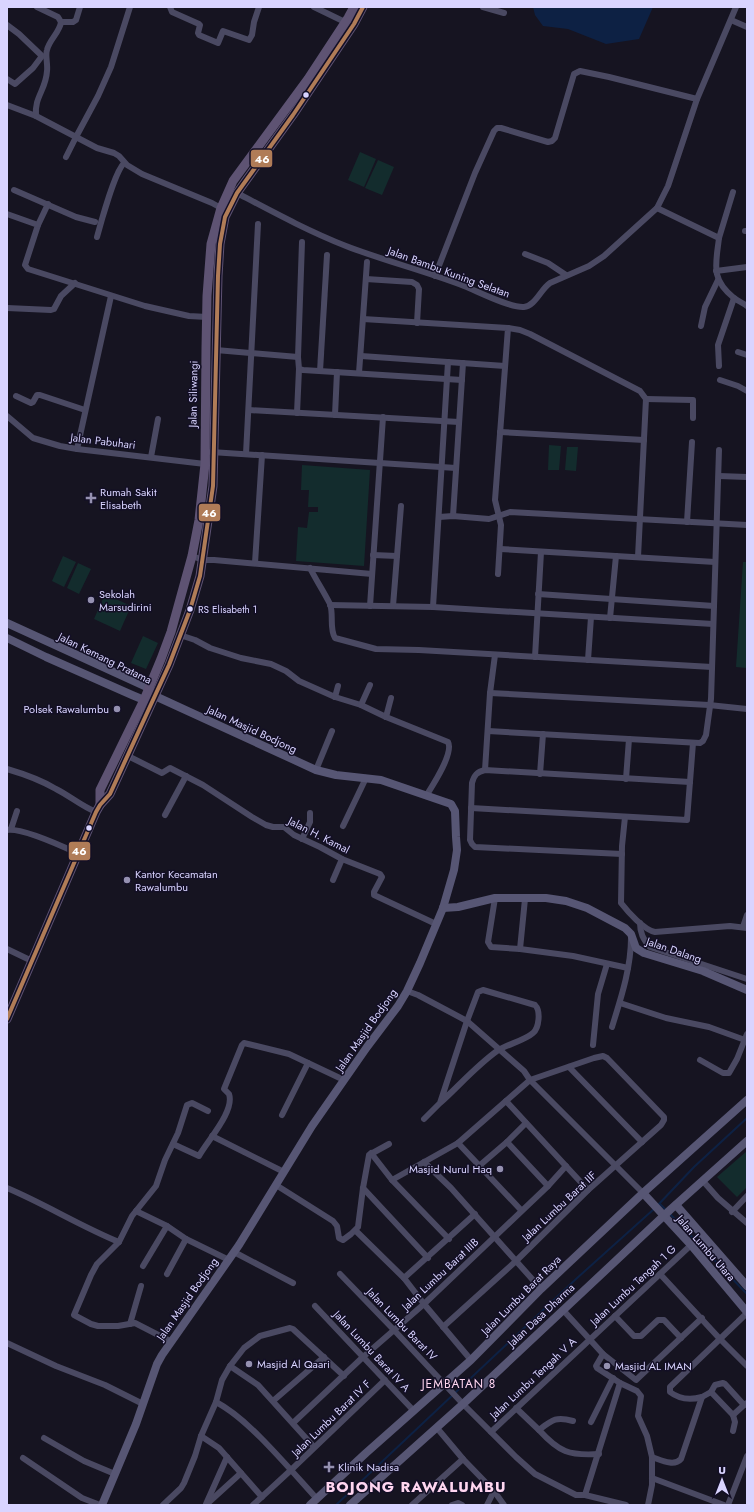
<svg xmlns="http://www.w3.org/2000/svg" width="754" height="1512" viewBox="0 0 754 1512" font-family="Jost,sans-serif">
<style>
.green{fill:#132c2d}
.water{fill:#0d2144}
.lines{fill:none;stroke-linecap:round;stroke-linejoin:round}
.stream{stroke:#0d2144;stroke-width:2}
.street{stroke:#4a4962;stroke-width:6}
.secondary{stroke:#575674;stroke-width:8}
.primary{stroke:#5e5373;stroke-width:9}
.bus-1-casing{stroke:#130f26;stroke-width:7}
.bus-1{stroke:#b07c57;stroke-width:4}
.bus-dot{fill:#d9d4ff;stroke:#130f26;stroke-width:1.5}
.poi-dot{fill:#9591b1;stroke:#130f26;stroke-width:1.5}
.labels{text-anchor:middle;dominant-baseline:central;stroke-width:3;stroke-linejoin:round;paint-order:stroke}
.bus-label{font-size:10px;fill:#d9d4ff;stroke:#130f26;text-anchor:start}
.street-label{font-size:11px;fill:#d9d4ff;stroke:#130f26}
.poi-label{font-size:11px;fill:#d9d4ff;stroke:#130f26;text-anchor:start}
.neighbourhood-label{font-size:12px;letter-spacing:1px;fill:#ffd6f0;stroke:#130f26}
.district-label{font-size:15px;font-weight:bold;letter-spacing:1px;fill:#ffd6f0;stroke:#130f26}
.line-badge{stroke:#130f26;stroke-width:1.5}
.badge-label{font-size:11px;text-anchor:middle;font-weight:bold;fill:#fff}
</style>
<rect width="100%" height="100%" fill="#161421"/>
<g class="green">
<path d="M360 152 376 159 364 187 348 180Z"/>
<path d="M378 160 394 167 382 195 365 188Z"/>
<path d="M549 445 561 446 559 470H548Z"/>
<path d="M567 447H578L576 471 565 470Z"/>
<path d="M302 465 370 470 364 566 296 561 298 527 307 528 309 512H318V507H308L309 490H301Z"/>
<path d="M63 556 76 562 64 587 52 581Z"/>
<path d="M743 562H747V668L736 667Z"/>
<path d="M78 563 91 569 79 594 67 588Z"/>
<path d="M105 594 131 606 120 631 94 619Z"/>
<path d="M143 636 158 643 146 669 131 663Z"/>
<path d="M747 1151V1187L737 1197 717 1177Z"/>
</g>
<path class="water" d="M533 7H653L639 39 606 44 568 29 543 26 535 15Z"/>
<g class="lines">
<g class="stream">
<path d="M660 1204 667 1211"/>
<path d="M657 1206 694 1167 747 1118"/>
<path d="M670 1214 747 1294"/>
<path d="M336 1505 576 1279 654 1209"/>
</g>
<g class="street">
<path d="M37 7 58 17 61 22"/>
<path d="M170 7 172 12 199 24 200 25 198 33 199 35 218 43 223 31 249 40 252 35 254 22 259 7"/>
<path d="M314 7 345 22"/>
<path d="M483 7 504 13"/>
<path d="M731 20 747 27"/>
<path d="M61 22H73L76 20 80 7"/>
<path d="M7 25 19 34 42 56 33 68 15 84 7 79"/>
<path d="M7 105 36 116 76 137 98 96 111 67 130 7"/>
<path d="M36 116C34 97 46 90 47 71 48 65 45 55 47 50 49 40 60 32 61 22"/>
<path d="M66 157 76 137 97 148 114 153 119 156 127 165 142 174 212 203 221 208"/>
<path d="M14 190 76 217 95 222"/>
<path d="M237 193C273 212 308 231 346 246 385 261 425 271 464 286 479 292 510 308 524 307 535 306 541 289 550 283L589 266 604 256 657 208 668 186 697 99 736 7"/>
<path d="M657 208 719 238 733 192"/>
<path d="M7 214 38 225 25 265 28 269 145 306 189 316 207 317"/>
<path d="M38 225 48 204"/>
<path d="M745 231H747"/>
<path d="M97 237C101 222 115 172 124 163"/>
<path d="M719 238C716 264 710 279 734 298 738 301 743 303 747 306"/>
<path d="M302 242 298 357 299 369 303 370 462 380"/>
<path d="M525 254 548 263 566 275"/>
<path d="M716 271 747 267"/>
<path d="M435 276 475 173 494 131 497 128H501L548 142 552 141 555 138 574 74 580 71 609 77 697 99"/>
<path d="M366 279 412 282 417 285 419 289 417 323"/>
<path d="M7 308 51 310 54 309 61 296 75 283"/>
<path d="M363 319 508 328 495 500 501 525 498 574"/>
<path d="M701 326 705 307 718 280"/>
<path d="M508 328 520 330 530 334 640 391 646 399 638 557"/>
<path d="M216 350 298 357"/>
<path d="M738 352 747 355"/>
<path d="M361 356 505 366"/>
<path d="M719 366 718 345 734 298"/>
<path d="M320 371 327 255"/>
<path d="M359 373 367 262"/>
<path d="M720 380 738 386 747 391"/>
<path d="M16 396 31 403 33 402 37 395H40L85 410"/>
<path d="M646 399 693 400V418"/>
<path d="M249 410 459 422"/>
<path d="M297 413 299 369"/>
<path d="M335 415 337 372"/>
<path d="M7 416 33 438 60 446 77 449 205 464"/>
<path d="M500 432 644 440"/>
<path d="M77 449 111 296"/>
<path d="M211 452 456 468"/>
<path d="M246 454 258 224"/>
<path d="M151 457 158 419"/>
<path d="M719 476 747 477"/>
<path d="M453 516 463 363"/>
<path d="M439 517 453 516 489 519 510 512 747 525"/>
<path d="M687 522 692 442"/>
<path d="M500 549 715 562"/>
<path d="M373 555 397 556"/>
<path d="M192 556 203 560H214L372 574"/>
<path d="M255 563 262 455"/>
<path d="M310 568C316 580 324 592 330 604 334 615 329 628 335 638L376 649 419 650 712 667"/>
<path d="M538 594 714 606"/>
<path d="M330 605 433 607 713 624"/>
<path d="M370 606 383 417"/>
<path d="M393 606 401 506"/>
<path d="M433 607 448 362"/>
<path d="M610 618 616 556"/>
<path d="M180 635 195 640 210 648 241 658 271 664 286 671 299 681 335 697 361 705 386 717 448 742C454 753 433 785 426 796"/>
<path d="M535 657 541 552"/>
<path d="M588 660 591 617"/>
<path d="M490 693 709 705 747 709"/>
<path d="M335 697 338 686"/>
<path d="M361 705 370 685"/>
<path d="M386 717 391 698"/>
<path d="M488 731 700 743 703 741 706 735 711 699 712 669 719 450"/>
<path d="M128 756 162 773 170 768 203 785 252 817 266 825 273 827H284L294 835 320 847 342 859 380 874 382 877 374 892V895L436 924"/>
<path d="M7 769C24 774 41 780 56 789 70 796 81 806 96 812"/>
<path d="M316 770 332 731"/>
<path d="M485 770 490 693 495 655"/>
<path d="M540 774 543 734"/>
<path d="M626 779 629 739"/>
<path d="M471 808 687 820 693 743"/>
<path d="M165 815 186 776"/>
<path d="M625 817 622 846 621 903C628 912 644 930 655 932L730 926 747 928"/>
<path d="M343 826 366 778"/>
<path d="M11 829 17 811"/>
<path d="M7 830C22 828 64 847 79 854"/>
<path d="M302 839 310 822V813"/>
<path d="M622 854 475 847 472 844 470 840 472 783C474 775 477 772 485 770L690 782"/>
<path d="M333 880 342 859"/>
<path d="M495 898 488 942 491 947 520 949 573 956 628 968"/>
<path d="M640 923C640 933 643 939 650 947L747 979"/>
<path d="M743 927 747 915"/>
<path d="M7 949 32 961"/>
<path d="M520 949 525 899"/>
<path d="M407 991 418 995 467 1021 524 1071 530 1080 643 1193"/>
<path d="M620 1003 666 1018 709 1027 745 1040"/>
<path d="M612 1027C621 998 631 968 631 938"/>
<path d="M593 1045 598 994 607 964"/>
<path d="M700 1060 723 1073H729L737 1059 747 1034"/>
<path d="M569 1067 642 1142"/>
<path d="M506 1101 588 1190"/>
<path d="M282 1115 308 1063"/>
<path d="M424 1119 440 1103 467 1021 478 992 483 990 535 1005C541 1011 539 1028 533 1033 524 1041 507 1044 497 1051 476 1066 459 1086 440 1103"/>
<path d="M212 1136 284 1172"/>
<path d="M507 1142 548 1186"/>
<path d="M458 1143 521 1210"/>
<path d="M173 1144 199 1156C208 1140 235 1111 229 1094L224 1089 242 1045 244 1043 289 1054 344 1080"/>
<path d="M371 1153 392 1180 449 1239"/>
<path d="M424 1162 451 1188 541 1289"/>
<path d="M479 1166 507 1142 526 1123"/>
<path d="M392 1180 458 1143 530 1080 594 1058 603 1056 607 1058 664 1117V1120L661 1125 588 1190 516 1261 443 1327"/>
<path d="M703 1181 718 1198 747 1223"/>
<path d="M276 1185 333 1221 337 1226 339 1238 343 1240 351 1234 358 1227 363 1188 369 1155 389 1144"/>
<path d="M7 1188C45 1204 80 1226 119 1242"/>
<path d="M363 1188 428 1258"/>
<path d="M136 1211 167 1226 186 1239 229 1260"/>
<path d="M732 1212 747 1196"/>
<path d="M356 1231 404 1278 424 1304 471 1360"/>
<path d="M234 1252 293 1283"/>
<path d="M143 1266 167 1226"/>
<path d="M167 1274 186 1239"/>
<path d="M340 1274 394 1330 463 1404 516 1457 535 1474 576 1495H585L626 1505"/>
<path d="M660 1274 720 1339 747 1366"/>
<path d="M404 1278 475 1214"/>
<path d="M315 1306 413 1410"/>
<path d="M563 1310 603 1354 636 1380 702 1318"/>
<path d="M615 1316 634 1336H641L658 1320H664L681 1338"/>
<path d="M130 1324 141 1286"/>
<path d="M170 1341 135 1323 118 1326H98L91 1324 74 1315 91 1275 97 1264 119 1242 132 1216 156 1186 165 1160 178 1133 187 1105 192 1103 208 1111"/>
<path d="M7 1343 56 1366 105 1385 143 1404"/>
<path d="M603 1354 596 1366 597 1368 620 1383 637 1391 641 1396 638 1416 647 1436 652 1457V1485L648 1505"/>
<path d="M230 1366 258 1385 314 1447"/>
<path d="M711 1392 733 1415 735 1422 733 1431"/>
<path d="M702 1397C691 1400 679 1399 670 1392V1387L747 1313"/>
<path d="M273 1401 324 1357"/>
<path d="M216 1402C233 1411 246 1423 260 1437 280 1457 298 1478 317 1499"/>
<path d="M516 1408 539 1430C552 1420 556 1416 573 1421"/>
<path d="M733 1415 744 1405"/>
<path d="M591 1422 613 1378"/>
<path d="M293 1423 363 1357 424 1304 548 1186 566 1166"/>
<path d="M437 1428 463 1459 494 1491 487 1505"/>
<path d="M539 1430C559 1452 569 1456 599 1454"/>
<path d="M491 1432 691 1245"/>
<path d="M201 1436 219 1448 262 1497"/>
<path d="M44 1438 84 1461 115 1474"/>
<path d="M652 1457C661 1460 674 1467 681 1459L702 1397 711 1392 715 1385 723 1383 725 1384 744 1405 747 1403"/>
<path d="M23 1458 82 1498 100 1505"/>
<path d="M652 1478 724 1505"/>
<path d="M494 1491 504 1505"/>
<path d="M585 1495 620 1383"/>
<path d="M208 1503 241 1473"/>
<path d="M206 1504 227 1457"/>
<path d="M163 1505 181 1488 184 1483 195 1456 201 1436 216 1402 222 1380 230 1366 244 1348 260 1336 290 1328 293 1329 344 1376"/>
<path d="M253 1505 291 1470 385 1380"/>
<path d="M412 1505 463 1459"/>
<path d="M452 1505 458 1503 462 1505"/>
<path d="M728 1505 747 1456"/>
</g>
<g class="secondary">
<path d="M7 623 149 688 155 696 316 770 336 775 381 780 451 804 455 811 456 837 457 850 454 870 443 908 420 963 407 991 398 1006 367 1047 312 1126 239 1245 162 1355 157 1364 136 1424 102 1505"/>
<path d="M7 638 46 657 132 695 144 700 148 698"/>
<path d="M443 908 458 907 495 898H546L566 901 587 908 625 928 631 934 636 948 644 953 703 971 747 990"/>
<path d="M643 1193 691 1245 747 1312"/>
<path d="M676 1205 747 1286"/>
<path d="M310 1505 366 1453 471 1360 541 1289 643 1193 747 1100"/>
<path d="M350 1505 463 1404 671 1209 747 1141"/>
</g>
<g class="primary">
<path d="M100 805V790L144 700 161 659 171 632 192 556 199 520 205 464 206 348 207 296 211 244 221 208 233 181 308 79 348 18 354 7"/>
<path d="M7 1019 96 812 100 805 110 794 169 665 190 610 200 576 213 486 218 276 220 244 225 217 237 193 293 115 354 24 363 7"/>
</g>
<g class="bus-1-casing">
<path id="bus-1" d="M7 1019 96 812 100 805 110 794 169 665 190 610 200 576 213 486 218 276 220 244 225 217 237 193 293 115 354 24 363 7"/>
</g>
<use href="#bus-1" class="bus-1"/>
</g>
<g class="bus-dot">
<circle cx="306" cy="95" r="3.5"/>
<circle cx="190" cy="609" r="3.5"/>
<circle cx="89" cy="828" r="3.5"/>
</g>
<g class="poi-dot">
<path d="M89 492h4v4h4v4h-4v4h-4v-4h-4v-4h4z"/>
<circle cx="91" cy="600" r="4"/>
<circle cx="117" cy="709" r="4"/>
<circle cx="127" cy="880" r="4"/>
<circle cx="500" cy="1169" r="4"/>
<circle cx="249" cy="1364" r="4"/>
<circle cx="607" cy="1366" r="4"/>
<path d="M327 1461h4v4h4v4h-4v4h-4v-4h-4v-4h4z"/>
</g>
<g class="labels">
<g class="bus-label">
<text x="198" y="609">RS Elisabeth 1</text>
</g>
<g class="street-label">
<text transform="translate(449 272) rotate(20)">Jalan Bambu Kuning Selatan</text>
<text transform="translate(193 394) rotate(-89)">Jalan Siliwangi</text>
<text transform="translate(103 441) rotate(7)">Jalan Pabuhari</text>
<text transform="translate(105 658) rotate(26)">Jalan Kemang Pratama</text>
<text transform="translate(252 729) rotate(25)">Jalan Masjid Bodjong</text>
<text transform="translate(319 835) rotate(27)">Jalan H. Kamal</text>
<text transform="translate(674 950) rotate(19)">Jalan Dalang</text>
<text transform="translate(366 1030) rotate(-55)">Jalan Masjid Bodjong</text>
<text transform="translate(559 1206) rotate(-43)">Jalan Lumbu Barat IIF</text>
<text transform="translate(706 1248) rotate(49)">Jalan Lumbu Utara</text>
<text transform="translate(440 1274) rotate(-43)">Jalan Lumbu Barat IIIB</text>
<text transform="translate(633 1285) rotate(-43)">Jalan Lumbu Tengah 1 G</text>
<text transform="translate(521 1295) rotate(-45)">Jalan Lumbu Barat Raya</text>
<text transform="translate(187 1299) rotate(-55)">Jalan Masjid Bodjong</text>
<text transform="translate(541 1315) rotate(-43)">Jalan Dasa Dharma</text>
<text transform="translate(402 1324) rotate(46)">Jalan Lumbu Barat IV</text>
<text transform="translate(372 1351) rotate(47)">Jalan Lumbu Barat IV A</text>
<text transform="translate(533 1378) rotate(-43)">Jalan Lumbu Tengah V A</text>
<text transform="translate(331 1418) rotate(-44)">Jalan Lumbu Barat IV F</text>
</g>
<g class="poi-label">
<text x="100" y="492">Rumah Sakit<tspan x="100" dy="13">Elisabeth</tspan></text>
<text x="99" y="594">Sekolah<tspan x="99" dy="13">Marsudirini</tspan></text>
<text x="109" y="709" text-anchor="end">Polsek Rawalumbu</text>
<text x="135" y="874">Kantor Kecamatan<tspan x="135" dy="13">Rawalumbu</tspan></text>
<text x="492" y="1169" text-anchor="end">Masjid Nurul Haq</text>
<text x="257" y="1364">Masjid Al Qaari</text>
<text x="615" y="1366">Masjid AL IMAN</text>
<text x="338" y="1467">Klinik Nadisa</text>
</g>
<g class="neighbourhood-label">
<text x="459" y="1384">JEMBATAN 8</text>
</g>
<g class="district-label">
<text x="416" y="1487">BOJONG RAWALUMBU</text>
</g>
</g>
<g class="line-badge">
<rect x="250" y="149" width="23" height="19" rx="4" fill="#b07c57"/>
<rect x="198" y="503" width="23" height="19" rx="4" fill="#b07c57"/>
<rect x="68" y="841" width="23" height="20" rx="4" fill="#b07c57"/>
</g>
<g class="badge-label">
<text x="262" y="163">46</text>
<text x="209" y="517">46</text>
<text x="79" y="855">46</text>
</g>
<rect width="754" height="1512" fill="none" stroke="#d9d4ff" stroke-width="16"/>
<g transform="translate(722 1480)" stroke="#130f26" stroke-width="3" paint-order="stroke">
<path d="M0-3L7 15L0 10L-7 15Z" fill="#d9d4ff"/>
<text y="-6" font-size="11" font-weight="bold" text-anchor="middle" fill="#d9d4ff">U</text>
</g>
</svg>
